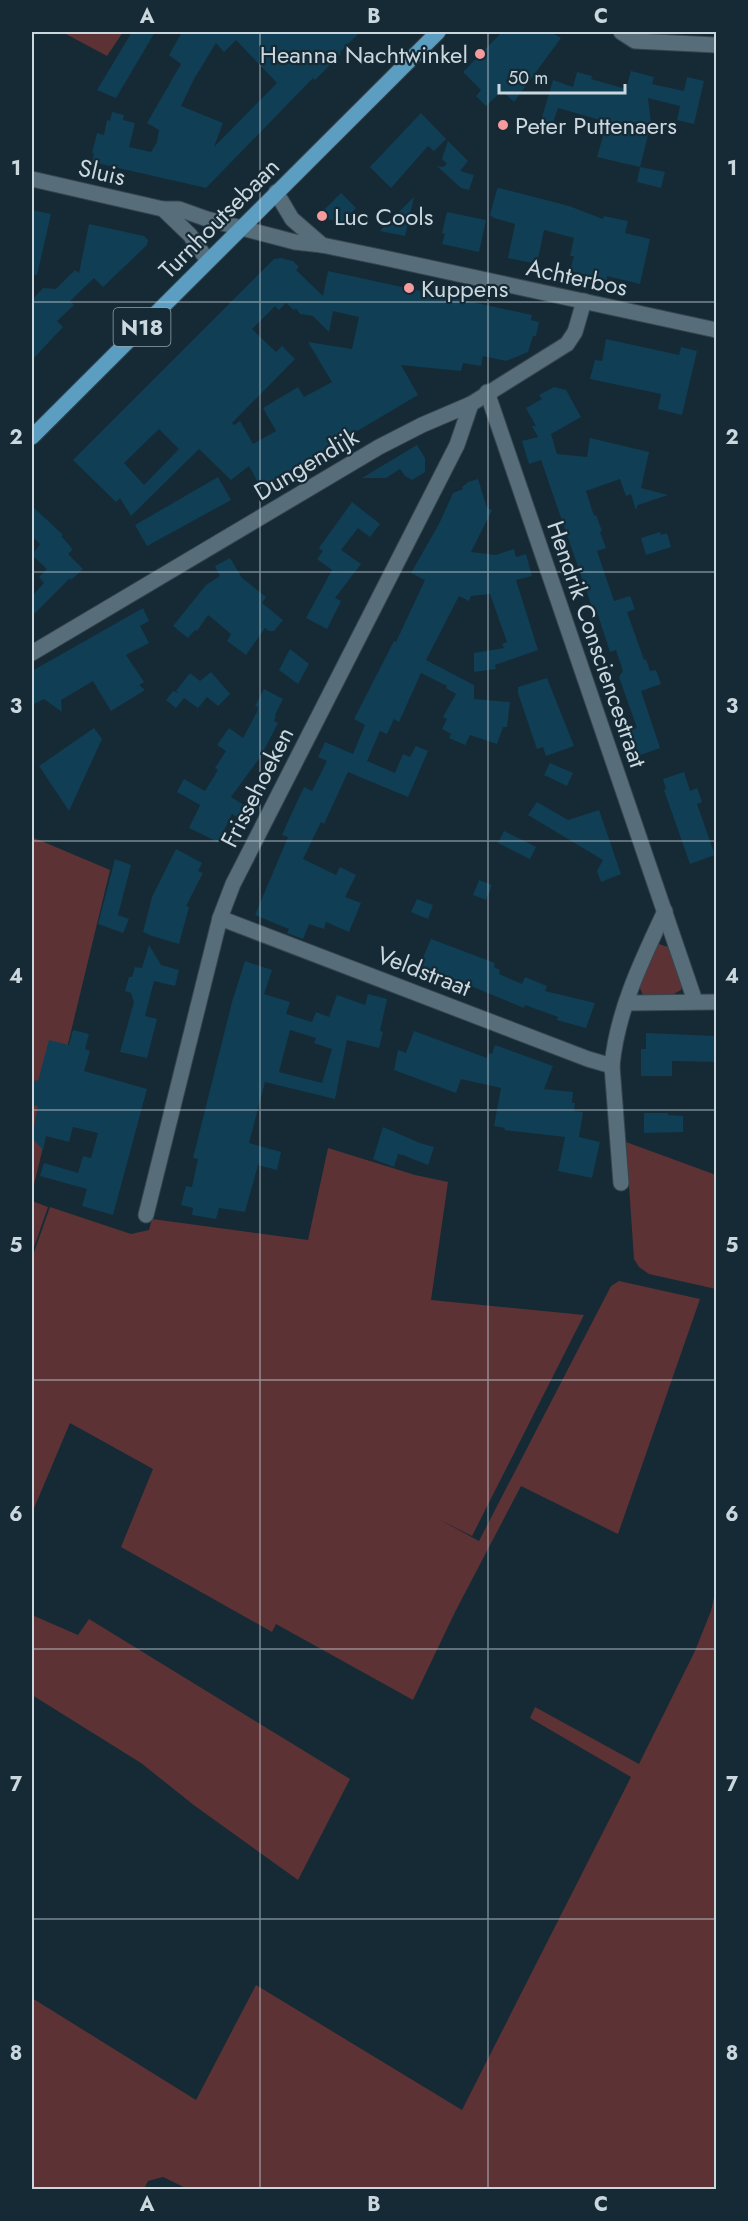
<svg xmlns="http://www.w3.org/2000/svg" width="748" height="2221" viewBox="0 0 748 2221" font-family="Jost,sans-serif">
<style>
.green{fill:#5d3234}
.building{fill:#103e54;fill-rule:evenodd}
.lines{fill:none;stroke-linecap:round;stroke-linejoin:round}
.minor-casing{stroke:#36454e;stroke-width:17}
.major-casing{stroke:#36454e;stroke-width:17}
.minor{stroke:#576d7a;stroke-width:15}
.major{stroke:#5b9ec1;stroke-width:15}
.grid{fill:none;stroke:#cbd7de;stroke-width:1.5;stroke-opacity:0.55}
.poi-dot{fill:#f59b9e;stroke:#152a35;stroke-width:2}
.labels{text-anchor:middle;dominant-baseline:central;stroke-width:4.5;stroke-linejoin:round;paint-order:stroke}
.shield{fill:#152a35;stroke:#94a3ab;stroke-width:1.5}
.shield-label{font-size:22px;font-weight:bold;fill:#cbd7de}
.poi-label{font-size:24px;fill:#cbd7de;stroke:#152a35;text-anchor:start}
.street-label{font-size:24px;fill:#cbd7de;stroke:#152a35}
.neatline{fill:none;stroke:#cbd7de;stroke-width:2}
.grid-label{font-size:20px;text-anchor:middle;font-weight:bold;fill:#cbd7de}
</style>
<rect width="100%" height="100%" fill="#152a35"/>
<g class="green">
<path d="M65 32H123L107 56 64 33Z"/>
<path d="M32 837 110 870 32 1193Z"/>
<path d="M659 944 668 947 682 985 681 990 672 995H643L639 986 655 948Z"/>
<path d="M626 1142 716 1175V1289L649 1274 639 1267 634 1259Z"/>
<path d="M328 1148 415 1175 448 1182 431 1300 584 1315 472 1536 438 1519 479 1541 611 1286 619 1281 700 1299 618 1534 521 1486 455 1612 413 1700 276 1624 272 1632 121 1547 153 1469 70 1423 32 1513V1258L50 1207 131 1234 149 1230 152 1219 308 1240Z"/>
<path d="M32 1201 48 1207 32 1253Z"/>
<path d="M716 1587V2189L190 2190 163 2177 148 2181 144 2189H32V1998L196 2100 256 1985 462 2110 631 1777 530 1718 535 1707 639 1764 695 1651 711 1611Z"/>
<path d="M32 1615 78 1635 89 1619 350 1779 298 1880 195 1806 141 1763 32 1695Z"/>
</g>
<g class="building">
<path d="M132 32H155L116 98 97 90Z"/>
<path d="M182 32H360L340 52 341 54 315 80 313 78 206 188 92 162 94 153H92L97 133 104 135 107 120 110 121 112 112 124 115 123 120 135 123 129 147 151 152 157 142 159 130 147 123 181 64 169 55ZM236 40 277 83 214 147 223 123 181 106 194 79 216 43 224 52Z"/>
<path d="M502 32H551L561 38 514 102 502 91 486 106 476 96 481 90 463 72Z"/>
<path d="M631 71 654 77 652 84 684 91 687 77 704 81 694 124 677 120 680 106 648 98 651 123 640 167 597 157 607 122 558 108 549 134 538 131 553 80 573 87 577 72 592 76 591 79 626 89Z"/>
<path d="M421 113 446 139 434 151 428 146 391 188 370 167Z"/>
<path d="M448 141 468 161 460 171 474 175 469 190 461 188 437 166 443 167 447 164 442 159Z"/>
<path d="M640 167 665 172 661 188 637 182Z"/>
<path d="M499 188 569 206 603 219 604 216 628 221 625 233 650 239 640 284 607 276V280L570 271 574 256H570L574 238 544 230 537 264 508 258 515 224 494 218 490 215 497 189Z"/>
<path d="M341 193 356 208 342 222 317 217Z"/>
<path d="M414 197 405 236 380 231Z"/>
<path d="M32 210 51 214 37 275 32 274Z"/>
<path d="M447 212 486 220 479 252 442 244 445 234 442 233Z"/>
<path d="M89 224 144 236 148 240 147 245 103 287 94 278 70 301 74 305 57 321 63 327 32 360V300L43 288 56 289 75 270 79 273Z"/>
<path d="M281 258 293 261 299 267 296 270 323 296 328 271 532 315 531 320 539 322 536 336H533L528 352 506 361 483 356 481 366 463 363 461 371 401 365 418 395 261 488 249 466 231 480 199 449 131 516 120 498 116 502 73 460 274 259ZM286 303 294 310 296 308 300 314 313 316 329 332 333 311 359 317 352 349 308 342 332 382 304 397 298 387 263 408 276 431 253 444 240 421 234 425 232 423 295 359 282 346 276 352 252 329 275 306 279 310ZM159 429 179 449 144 485 124 463Z"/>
<path d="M606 339 679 355 681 347 697 351 682 415 658 409 661 394 590 379 595 360 602 361Z"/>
<path d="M554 387 566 390 581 417 551 434 557 454 587 457 590 438 649 452 641 488 668 495 638 505 636 510 631 494 626 496 620 479 586 491 594 516 596 515 602 531 600 532 606 548 597 551 614 601 630 596 635 609 627 612 644 660 646 659 650 671 656 670 661 684 641 691 660 748 635 757 626 731 637 728 619 677 623 671 616 650 610 652 595 606 592 607 541 460 529 464 522 441 538 437 532 426H536L526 408 542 399 539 395Z"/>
<path d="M417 445 425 458V472L412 480 405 476 400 469 386 478H362Z"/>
<path d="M218 477 231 500 147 546 135 525Z"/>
<path d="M478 479 487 508 492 510 471 552 496 555 514 549 516 557 526 554 532 576 516 580 538 650 495 665 496 669 474 672V653L504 648 502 644 507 642 490 594 471 596 469 601 459 596 426 660 474 685V699L510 702 507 727H503L497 744 470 735 465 745 449 738 451 734 442 729 447 719 443 717 456 694 446 688 447 686 421 673 399 722 394 719 387 734 380 731 367 761 395 773 403 754 410 757 416 746 428 751 408 797 348 772 324 824 321 822 303 859 336 875 340 867 356 875 345 897 361 903 349 932 326 922 324 929 309 924 303 939 287 933 289 929 255 915 288 837 282 835 290 817 304 787 312 791 327 761 318 757 325 742 353 754 365 725 354 719 394 641 396 642 425 580 411 573 439 524 453 493 463 489 462 487 468 482Z"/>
<path d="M352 502 380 524 370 537 358 528 341 550 361 564 335 598 341 601 327 629 306 618 332 570 317 559 323 551 319 548Z"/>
<path d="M32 506 63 535 61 536 71 547 72 550 68 554 83 569 71 580 70 578 32 616V596L44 583 39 577 47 569 32 555 40 544 32 536Z"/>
<path d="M660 532 661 535 667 533 671 547 646 555 641 538Z"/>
<path d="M230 558 242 578 266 597 262 603 283 620 274 631H269L265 628 246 655 227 641 231 634 208 615 197 631 195 630 188 638 173 626 206 585 220 576 215 566Z"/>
<path d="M143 608 149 621 140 626 149 643 126 655 144 682 139 685 145 690 111 711 93 681 61 700 62 712 44 699 32 705V671Z"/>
<path d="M290 649 309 664 298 684 279 670Z"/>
<path d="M211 672 230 694 218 706 207 697 198 708 184 698 176 708 166 700 173 691 179 693 176 691 190 673 200 681Z"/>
<path d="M547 678 574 746 546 756 543 747 537 749 518 693V687Z"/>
<path d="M264 689 283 699 275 715 276 716 274 721 278 723 261 756 231 797 247 807 240 819 232 814 218 842 189 828 200 805 177 792 184 779 205 791 218 770 215 768 226 751 217 745 229 728 243 738 257 712 258 707 255 706Z"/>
<path d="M94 728 102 739 69 811 39 766Z"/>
<path d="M550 763 573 773 567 786 544 775Z"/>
<path d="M684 772 690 791 697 788 702 802 697 804 715 855 690 864 664 790 666 789 663 779Z"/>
<path d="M537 802 568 820 599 810 621 874 601 882 597 871 603 860 528 815Z"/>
<path d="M504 831 536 847 530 859 498 843Z"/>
<path d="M176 849 202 863 198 871 203 873 186 906 189 907 179 944 152 936 143 932 152 897Z"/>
<path d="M115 859 131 865 118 915 129 919 123 933 98 924Z"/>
<path d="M479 880 492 885 486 900 473 895Z"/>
<path d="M417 899 433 905 428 919 411 912Z"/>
<path d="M431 939 495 963 494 967 500 970 499 974 522 984 525 977 547 986 545 991 595 1003 586 1028 557 1020 558 1017 525 1005 524 1008 420 965Z"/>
<path d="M149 945 161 965 179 970 175 986 154 981 145 1016 157 1019 147 1058 120 1052 134 1002 131 993 125 991 129 977H132L135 967 142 968Z"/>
<path d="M245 961 272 970 264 994 290 1002 286 1014 312 1022 316 1012 329 1017 337 995 365 1005 368 994 387 999 380 1031 383 1032 379 1048 347 1040 335 1099 265 1082 249 1143 281 1152 277 1170 258 1165 245 1212 219 1208 216 1219 192 1215 193 1208 181 1205 186 1186 192 1187 198 1159 193 1158 232 1002ZM290 1030 316 1038 314 1043 332 1049 322 1083 279 1072Z"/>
<path d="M73 1030 89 1034 85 1049 90 1051 84 1071 147 1089 113 1215 82 1206 87 1189 40 1176 44 1163 78 1173 83 1156 91 1158 98 1133 73 1127 69 1142 46 1136 43 1150 32 1138 38 1106 32 1105V1083L34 1084 35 1080 38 1081 49 1040 69 1045Z"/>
<path d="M414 1031 487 1058 488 1053 492 1054 495 1045 553 1066 544 1089 573 1092 572 1103H575L574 1111 583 1112 579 1137 600 1142 592 1178 558 1171 565 1137 504 1130 505 1128 494 1126 501 1088 461 1079 456 1093 394 1070 398 1050 406 1053Z"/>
<path d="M646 1033 717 1036V1062L672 1061V1076H641V1049H646Z"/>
<path d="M644 1113H668V1115L683 1116V1132L644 1133Z"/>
<path d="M383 1127 420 1143 434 1147 428 1165 403 1155 398 1154 394 1167 373 1159Z"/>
</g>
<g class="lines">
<g class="minor-casing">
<g id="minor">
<path d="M621 32 635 41 716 45"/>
<path d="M32 179 163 209H179L207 219 295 242 322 245 380 257 716 330"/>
<path d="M276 192 292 219 322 245"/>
<path d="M163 209 190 235 208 261"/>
<path d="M487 392 695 1001"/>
<path d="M32 653 379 447 422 425 471 404 567 344 575 332 584 301"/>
<path d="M220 918 588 1059 612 1066"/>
<path d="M626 1003 716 1002"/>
<path d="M621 1183 612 1066C617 1011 642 960 665 911"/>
<path d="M146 1215 220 918 233 884 457 445 471 404"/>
</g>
</g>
<g class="major-casing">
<path id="major" d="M32 437 438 32"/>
</g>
<use href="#minor" class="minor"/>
<use href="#major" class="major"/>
</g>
<path class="grid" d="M260 32V2190M488 32V2190M32 302H716M32 572H716M32 841H716M32 1110H716M32 1380H716M32 1649H716M32 1919H716"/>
<g class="poi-dot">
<circle cx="480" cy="54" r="6"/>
<circle cx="503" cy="125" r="6"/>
<circle cx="322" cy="216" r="6"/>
<circle cx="409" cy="288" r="6"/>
</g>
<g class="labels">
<rect class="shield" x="113.5" y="308" width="57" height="38" rx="4.5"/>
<g class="shield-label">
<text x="142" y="327">N18</text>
</g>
<g class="poi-label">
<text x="468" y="54" text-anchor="end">Heanna Nachtwinkel</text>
<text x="515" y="125">Peter Puttenaers</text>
<text x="334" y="216">Luc Cools</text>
<text x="421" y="288">Kuppens</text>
</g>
<g class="street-label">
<text transform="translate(102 172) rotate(13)">Sluis</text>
<text transform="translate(219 218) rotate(-45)">Turnhoutsebaan</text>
<text transform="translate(577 277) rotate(12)">Achterbos</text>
<text transform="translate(306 464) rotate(-31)">Dungendijk</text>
<text transform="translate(597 644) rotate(71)">Hendrik Consciencestraat</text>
<text transform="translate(257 787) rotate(-63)">Frissehoeken</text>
<text transform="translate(424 971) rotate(21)">Veldstraat</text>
</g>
</g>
<rect width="748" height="2221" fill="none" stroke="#152a35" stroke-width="66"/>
<path d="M499 84v9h126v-9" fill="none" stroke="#cbd7de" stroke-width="3"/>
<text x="508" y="84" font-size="18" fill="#cbd7de" stroke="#152a35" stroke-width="4.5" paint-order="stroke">50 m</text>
<rect x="33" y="33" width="682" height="2155" class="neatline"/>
<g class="grid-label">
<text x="147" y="23">A</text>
<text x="374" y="23">B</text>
<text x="601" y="23">C</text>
<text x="16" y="175">1</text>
<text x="732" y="175">1</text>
<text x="16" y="444">2</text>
<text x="732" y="444">2</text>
<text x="16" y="713">3</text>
<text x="732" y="713">3</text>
<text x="16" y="983">4</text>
<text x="732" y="983">4</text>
<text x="16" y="1252">5</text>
<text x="732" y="1252">5</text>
<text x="16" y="1521">6</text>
<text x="732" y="1521">6</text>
<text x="16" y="1791">7</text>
<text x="732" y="1791">7</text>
<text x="16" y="2060">8</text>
<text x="732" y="2060">8</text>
<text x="147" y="2211">A</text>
<text x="374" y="2211">B</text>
<text x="601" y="2211">C</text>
</g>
</svg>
